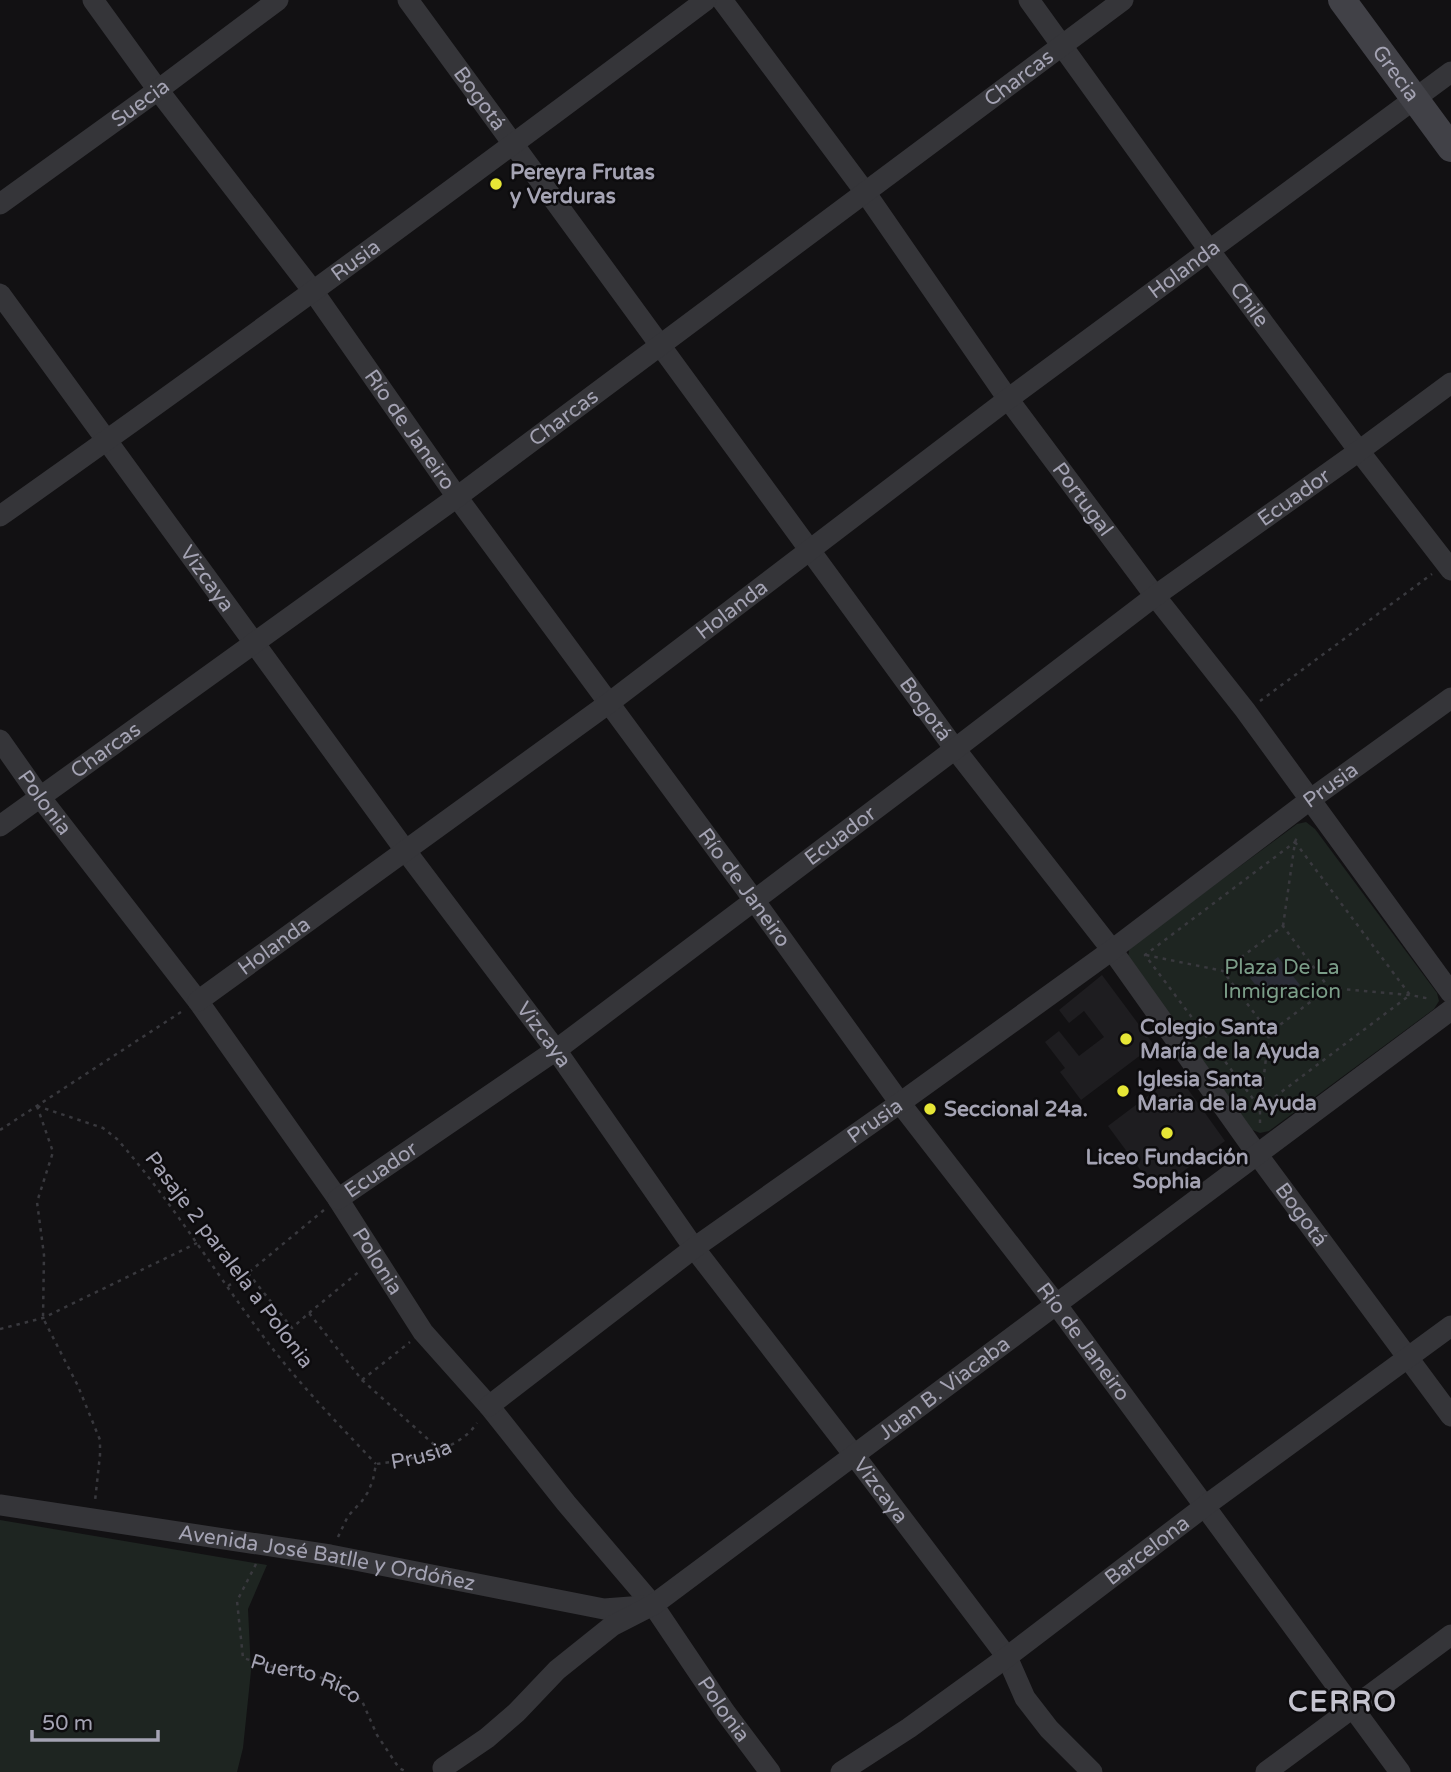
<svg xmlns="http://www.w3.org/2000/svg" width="1451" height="1772" viewBox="0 0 1451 1772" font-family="'Varela Round',sans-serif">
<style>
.built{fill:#1e1d20}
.green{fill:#1e2521}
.water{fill:#2b2d37}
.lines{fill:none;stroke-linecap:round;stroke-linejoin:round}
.path{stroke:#39393e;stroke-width:2.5;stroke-dasharray:3.5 5;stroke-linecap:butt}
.street{stroke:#353539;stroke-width:21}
.secondary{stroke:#414147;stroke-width:28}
.poi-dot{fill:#e6e636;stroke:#0d0c0e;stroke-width:2.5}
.labels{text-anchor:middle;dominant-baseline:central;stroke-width:5;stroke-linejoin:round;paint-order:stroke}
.street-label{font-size:21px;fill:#a4a3b3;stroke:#0d0c0e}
.poi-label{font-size:21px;font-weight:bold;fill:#a4a3b3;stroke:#0d0c0e;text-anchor:start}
.park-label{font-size:21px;fill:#7b9d88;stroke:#0d0c0e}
.district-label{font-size:28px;font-weight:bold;letter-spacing:2px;fill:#c5c4cf;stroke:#0d0c0e}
</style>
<rect width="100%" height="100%" fill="#121113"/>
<g class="built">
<path d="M1102 975 1154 1045 1081 1100 1060 1072 1065 1068 1045 1042 1059 1031 1079 1056 1104 1037 1084 1011 1069 1023 1059 1010Z"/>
<path d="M1177 1074 1225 1141 1156 1191 1108 1126Z"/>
</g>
<g class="green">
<path d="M1306 822 1315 829 1437 993 1439 1001 1434 1009 1269 1131 1260 1133 1250 1129 1128 958 1129 950 1136 943 1297 824Z"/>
<path d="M0 1520 267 1565 248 1609 251 1671 243 1748 237 1772H0Z"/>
</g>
<path class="water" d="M1278 957 1300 985 1272 1006 1250 978Z"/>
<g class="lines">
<g class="path">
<path d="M1260 701 1432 574"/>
<path d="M1295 842 1410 995 1260 1108 1145 955Z"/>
<path d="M1283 926 1295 842 1298 834"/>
<path d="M1146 955 1223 971 1269 1033 1329 988 1283 926 1223 971"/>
<path d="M1330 988 1410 995 1431 999"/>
<path d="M37 1106 103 1128 117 1139C176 1206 221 1283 276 1353 307 1392 342 1428 376 1464"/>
<path d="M37 1106 53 1152 37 1202 44 1255 43 1318 78 1386 100 1440V1455L95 1501"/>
<path d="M1260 1123V1108L1269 1033"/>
<path d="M0 1130 181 1012"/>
<path d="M248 1273 292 1328 309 1313 362 1380 410 1342"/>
<path d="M228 1286 248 1273 324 1210"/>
<path d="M309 1313 361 1270"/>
<path d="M0 1329 43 1318 197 1243"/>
<path d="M362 1380 440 1450"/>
<path id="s1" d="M338 1537 348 1516 362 1501 368 1492 373 1480 376 1464C409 1460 458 1452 477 1423"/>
<path id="s2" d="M256 1564 237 1601 243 1658 276 1668 301 1670 340 1685 362 1701 377 1735 399 1768 407 1772"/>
</g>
<g class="street">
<path id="s3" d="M93 0 158 90 313 291 457 497 754 900 900 1103 1056 1304 1400 1772"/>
<path id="s4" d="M408 0 955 749 1112 950 1257 1154 1451 1416"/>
<path id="s5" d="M722 0 865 192 1008 399 1155 596 1245 710 1451 993"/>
<path id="s6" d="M1029 0 1209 250 1359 451 1451 570"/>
<path id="s7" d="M0 204 158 90 278 0"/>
<path id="s8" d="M0 294 405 850 556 1050 694 1248 854 1455 1007 1657 1025 1698 1049 1729 1092 1772"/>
<path id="s9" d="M0 516C238 348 473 175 706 0"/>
<path id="s10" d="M0 740 40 797 198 1001 338 1199 423 1332 489 1406 566 1503 653 1605 725 1712 770 1772"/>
<path id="s11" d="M0 826 457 497 1123 0"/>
<path id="s12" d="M198 1001 609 703 1008 399 1451 72"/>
<path id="s13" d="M338 1199 556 1050 955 749 1155 596 1359 451 1451 383"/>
<path id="s14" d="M489 1406 694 1248 900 1103 1112 950 1311 799 1451 698"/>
<path id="s15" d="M0 1505 330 1555 604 1609 644 1606"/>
<path id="s16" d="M445 1772 443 1768 487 1738 517 1712 557 1670 612 1626 653 1605 1451 1010"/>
<path id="s17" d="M841 1772 909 1728 1007 1657 1205 1506 1451 1326"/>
<path d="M1266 1772 1451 1635"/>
</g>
<path class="secondary" id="s18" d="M1342 0 1451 148"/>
</g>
<g class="poi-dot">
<circle cx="496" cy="184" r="7"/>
<circle cx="1126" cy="1039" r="7"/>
<circle cx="1123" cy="1091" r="7"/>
<circle cx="930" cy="1109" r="7"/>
<circle cx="1167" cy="1133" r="7"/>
</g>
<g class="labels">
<g class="street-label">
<text stroke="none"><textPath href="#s18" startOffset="91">Grecia</textPath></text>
<text stroke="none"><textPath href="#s11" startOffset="1264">Charcas</textPath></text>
<text stroke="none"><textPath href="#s4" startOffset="122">Bogotá</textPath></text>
<text stroke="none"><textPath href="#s7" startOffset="173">Suecia</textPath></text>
<text stroke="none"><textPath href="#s9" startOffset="438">Rusia</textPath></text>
<text stroke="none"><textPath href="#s12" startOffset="1228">Holanda</textPath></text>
<text stroke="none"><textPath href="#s6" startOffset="376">Chile</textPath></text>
<text stroke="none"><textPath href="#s11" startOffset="696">Charcas</textPath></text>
<text stroke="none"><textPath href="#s3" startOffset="534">Río de Janeiro</textPath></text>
<text stroke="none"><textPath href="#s13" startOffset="1186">Ecuador</textPath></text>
<text stroke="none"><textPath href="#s5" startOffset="616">Portugal</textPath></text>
<text stroke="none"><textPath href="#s8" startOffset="352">Vizcaya</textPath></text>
<text stroke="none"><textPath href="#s12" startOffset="662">Holanda</textPath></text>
<text stroke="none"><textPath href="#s4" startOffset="878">Bogotá</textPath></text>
<text stroke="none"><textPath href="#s11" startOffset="130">Charcas</textPath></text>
<text stroke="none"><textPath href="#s14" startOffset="1046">Prusia</textPath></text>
<text stroke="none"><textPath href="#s10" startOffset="77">Polonia</textPath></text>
<text stroke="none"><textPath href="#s13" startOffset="620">Ecuador</textPath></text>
<text stroke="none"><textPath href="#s3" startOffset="1101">Río de Janeiro</textPath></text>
<text stroke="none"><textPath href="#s12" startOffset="94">Holanda</textPath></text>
<text stroke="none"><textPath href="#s8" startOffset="919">Vizcaya</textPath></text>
<text stroke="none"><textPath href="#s14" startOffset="480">Prusia</textPath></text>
<text stroke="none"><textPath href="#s13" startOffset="52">Ecuador</textPath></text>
<text stroke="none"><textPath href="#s4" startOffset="1508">Bogotá</textPath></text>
<text transform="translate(229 1260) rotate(53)">Pasaje 2 paralela a Polonia</text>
<text stroke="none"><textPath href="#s10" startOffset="644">Polonia</textPath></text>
<text stroke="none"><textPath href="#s3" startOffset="1668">Río de Janeiro</textPath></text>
<text stroke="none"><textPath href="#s16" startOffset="635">Juan B. Viacaba</textPath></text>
<text stroke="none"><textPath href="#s1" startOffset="130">Prusia</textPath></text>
<text stroke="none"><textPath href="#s8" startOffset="1486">Vizcaya</textPath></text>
<text stroke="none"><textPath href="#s17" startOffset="378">Barcelona</textPath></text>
<text stroke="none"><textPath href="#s15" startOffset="331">Avenida José Batlle y Ordóñez</textPath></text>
<text stroke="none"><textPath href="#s2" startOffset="166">Puerto Rico</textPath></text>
<text stroke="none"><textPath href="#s10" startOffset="1211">Polonia</textPath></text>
</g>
<g class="poi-label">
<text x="510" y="172">Pereyra Frutas<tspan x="510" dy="24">y Verduras</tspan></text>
<text x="1140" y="1027">Colegio Santa<tspan x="1140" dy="24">María de la Ayuda</tspan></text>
<text x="1137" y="1079">Iglesia Santa<tspan x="1137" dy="24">Maria de la Ayuda</tspan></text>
<text x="944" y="1109">Seccional 24a.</text>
<text x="1167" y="1157" text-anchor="middle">Liceo Fundación<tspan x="1167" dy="24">Sophia</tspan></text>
</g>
<g class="park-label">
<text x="1282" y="967">Plaza De La<tspan x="1282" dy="24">Inmigracion</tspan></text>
</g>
<g class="district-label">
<text x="1343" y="1702">CERRO</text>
</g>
</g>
<path d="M32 1730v10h126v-10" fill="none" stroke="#a4a3b3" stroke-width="3.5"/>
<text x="42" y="1730" font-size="21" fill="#a4a3b3" stroke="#0d0c0e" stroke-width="5" paint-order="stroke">50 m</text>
</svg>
